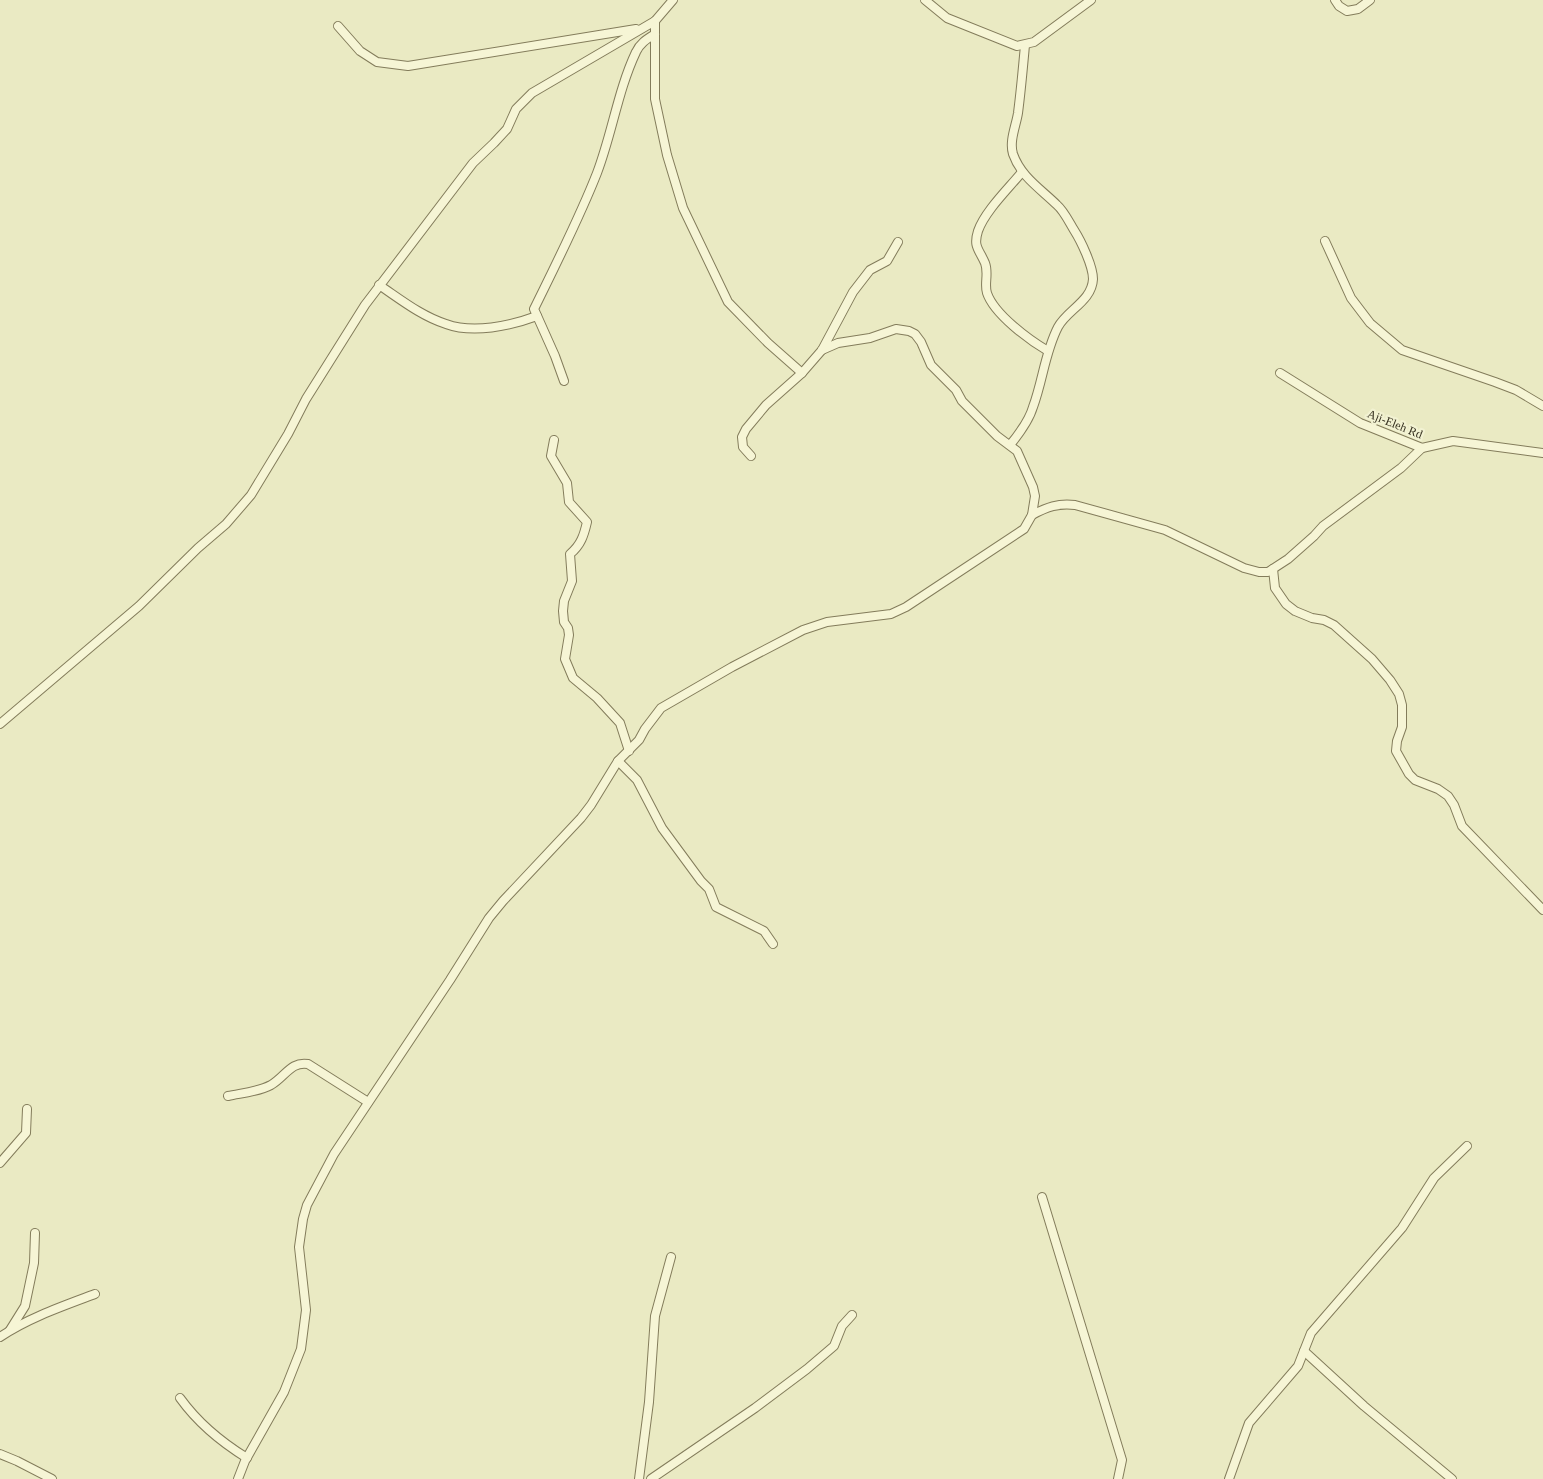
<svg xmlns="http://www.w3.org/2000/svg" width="1543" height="1479" viewBox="0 0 1543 1479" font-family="'Times New Roman',serif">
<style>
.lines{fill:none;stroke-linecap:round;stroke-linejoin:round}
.minor-casing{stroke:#837c5b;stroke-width:10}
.minor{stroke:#f6f5d5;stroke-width:8}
.labels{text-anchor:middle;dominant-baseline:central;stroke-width:4.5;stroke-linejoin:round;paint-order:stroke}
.street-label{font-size:12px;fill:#342f1e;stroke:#f2f2d2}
</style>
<rect width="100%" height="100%" fill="#eaeac3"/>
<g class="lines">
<g class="minor-casing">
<g id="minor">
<path d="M925 0 947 18 1017 46 1034 42 1091 0"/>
<path d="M1335 0 1339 6 1347 11 1358 9 1370 0"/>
<path d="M655 21V99L667 155 683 208 728 302 768 343 802 373"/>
<path d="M338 26 360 51 377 62 408 66 636 29"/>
<path d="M1022 172C1009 188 985 211 978 231 973 247 979 249 985 263 989 273 984 284 987 293 994 314 1029 340 1048 351"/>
<path d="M1325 241 1351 298 1370 323 1402 350 1495 382 1516 390 1543 406"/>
<path d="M379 285C400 299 421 316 446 324 473 334 510 326 537 316"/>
<path d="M1280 373 1360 423 1422 448 1453 441 1543 453"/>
<path d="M564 381 555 356 534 309C556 264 579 219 597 173 612 134 618 90 636 52 640 43 647 39 655 34"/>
<path d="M554 440 551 456 567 483 569 502 587 522C584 535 581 545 570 554L572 581 564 601 563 611 564 622 568 628 569 635 565 659 573 678 597 698 620 723 629 751"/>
<path d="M1010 445C1019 434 1029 421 1033 407 1043 380 1045 352 1058 327 1067 310 1092 301 1093 279 1093 266 1081 241 1074 230 1069 222 1064 211 1057 205 1041 189 1021 177 1013 154 1009 141 1016 126 1018 113 1021 90 1023 67 1025 45"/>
<path d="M751 456 743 447 742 437 746 429 766 405 802 373 822 350 853 292 870 270 887 261 898 242"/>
<path d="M1032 515C1047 507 1058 503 1075 505L1165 530 1244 568 1259 572H1268L1288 559 1314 536 1323 526 1401 468 1422 448"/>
<path d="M1273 569 1275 588 1286 604 1295 611 1312 618 1324 620 1334 625 1372 659 1390 680 1399 694 1402 705V727L1397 741 1396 751 1409 774 1415 780 1438 789 1448 796 1454 805 1462 826 1543 910"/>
<path d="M0 724 139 606 198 548 226 524 251 495 288 434 306 399 365 305 473 163 494 143 507 129 516 109 532 93 655 21 673 0"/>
<path d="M618 761 637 780 662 828 701 881 709 889 716 907 764 931 773 944"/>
<path d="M228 1096C242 1093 258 1092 271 1085 285 1077 291 1061 308 1064L368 1102"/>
<path d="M0 1163 26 1133 27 1109"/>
<path d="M1042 1197 1122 1460 1118 1479"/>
<path d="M10 1330 25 1306 34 1263 35 1233"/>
<path d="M0 1337C28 1318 63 1306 95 1294"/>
<path d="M1304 1351 1364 1406 1452 1479"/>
<path d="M180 1398C198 1423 221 1442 247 1458"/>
<path d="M0 1454 17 1461 52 1479"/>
<path d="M238 1479 245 1461 284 1392 301 1349 306 1310 299 1247 303 1219 307 1205 334 1154 450 980 489 918 503 901 581 818 591 805 618 761 639 740 645 729 661 708 732 667 803 630 827 622 891 614 906 607 1024 529 1032 515 1035 496 1033 487 1017 451 997 436 962 401 956 390 931 365 921 342 915 334 909 331 896 329 870 338 838 343 822 350"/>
<path d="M639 1479 649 1402 655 1316 671 1257"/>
<path d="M651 1479 755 1408 807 1369 834 1346 842 1326 852 1315"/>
<path d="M1229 1479 1249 1423 1298 1366 1311 1333 1402 1228 1434 1178 1467 1146"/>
</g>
</g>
<use href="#minor" class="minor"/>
</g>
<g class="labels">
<g class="street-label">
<text transform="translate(1395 424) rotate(22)">Aji-Eleh Rd</text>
</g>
</g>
</svg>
